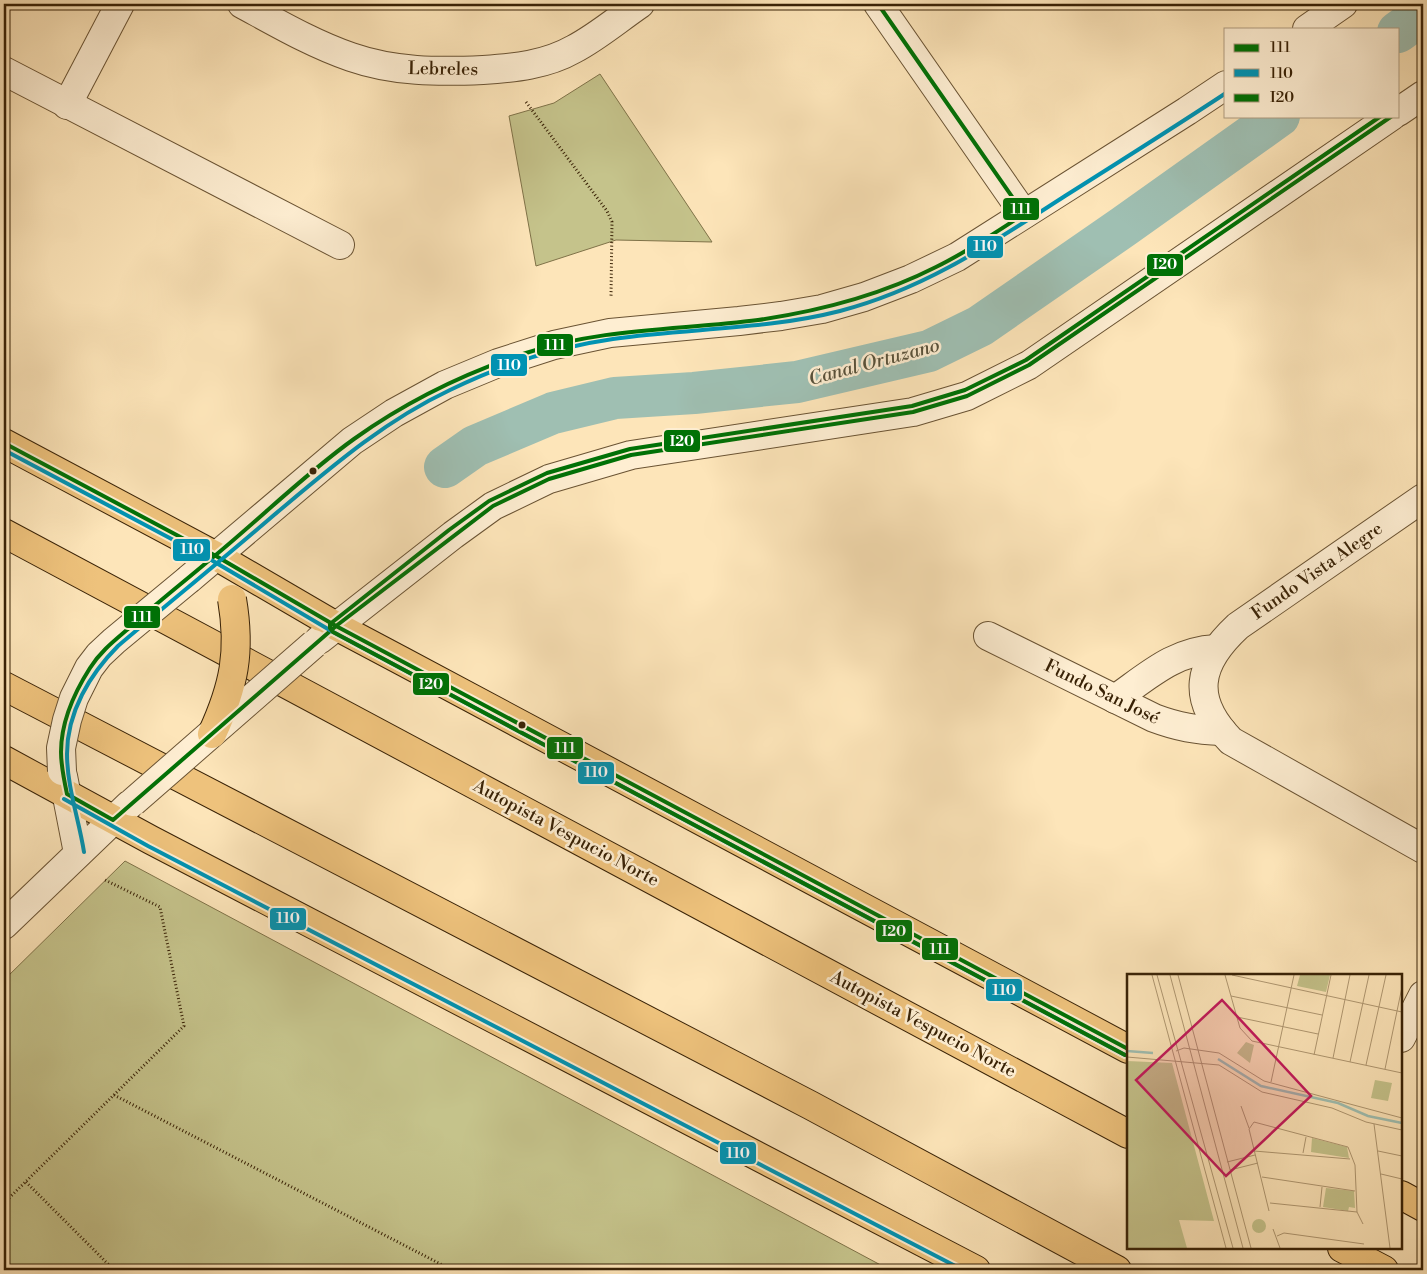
<svg xmlns="http://www.w3.org/2000/svg" width="1427" height="1274" viewBox="0 0 1427 1274" font-family="'Libre Bodoni',serif">
<style>
.green{fill:#c5c38b;stroke:#7f7248}
.lines{fill:none;stroke-linecap:round;stroke-linejoin:round}
.canal{stroke:#9fbfb2;stroke-width:42}
.minor-casing{stroke:#6a5333;stroke-width:30}
.major-casing{stroke:#392206;stroke-width:30}
.highway-casing{stroke:#392206;stroke-width:30}
.path{stroke:#392206;stroke-width:3;stroke-dasharray:1 2.5;stroke-linecap:butt}
.minor{stroke:#feeed2;stroke-width:28}
.major{stroke:#eec27c;stroke-width:28}
.highway{stroke:#eec27c;stroke-width:28}
.minor-bridge-casing{stroke:#6a5333;stroke-width:30;stroke-linecap:butt}
.major-bridge-casing{stroke:#392206;stroke-width:30;stroke-linecap:butt}
.minor-bridge{stroke:#feeed2;stroke-width:28}
.major-bridge{stroke:#eec27c;stroke-width:28}
.bus-1-casing{stroke:#feeed2;stroke-width:8}
.bus-2-casing{stroke:#feeed2;stroke-width:8}
.bus-3-casing{stroke:#feeed2;stroke-width:8}
.bus-1{stroke:#007106;stroke-width:4}
.bus-2{stroke:#0093b3;stroke-width:4}
.bus-3{stroke:#007106;stroke-width:4}
.bus-dot{fill:#392206;stroke:#feeed2;stroke-width:2}
.labels{text-anchor:middle;dominant-baseline:central;stroke-width:5;stroke-linejoin:round;paint-order:stroke}
.street-label{font-size:18px;fill:#392206;stroke:#feeed2}
.water-label{font-size:19px;font-style:italic;fill:#58513a;stroke:#feeed2}
.inset-river{fill:none;stroke:#9fbfb2;stroke-width:2.5}
.inset-road{fill:none;stroke:#af9771;stroke-width:1}
.view{fill:#c2185b;fill-opacity:0.15;stroke:#c2185b;stroke-width:2.5}
.inset-edge{fill:none;stroke:#392206;stroke-width:2.5}
.line-badge{stroke:#feeed2;stroke-width:2}
.badge-label{font-size:14px;text-anchor:middle;font-weight:bold;fill:#fff}
</style>
<rect width="100%" height="100%" fill="#fde5b9"/>
<filter id="stains"><feTurbulence type="fractalNoise" baseFrequency=".004" numOctaves="4"/><feColorMatrix values="0 0 0 0 .2 0 0 0 0 .09 0 0 0 0 .02 0 0 0 .5 -.17"/></filter>
<radialGradient id="worn" r=".72"><stop offset=".6" stop-color="#630" stop-opacity="0"/><stop offset="1" stop-color="#630" stop-opacity=".3"/></radialGradient>
<g class="green">
<path d="M600 74 712 242 616 240 536 266 509 116 554 103Z"/>
<path d="M125 861 890 1270H4V980Z"/>
</g>
<g class="lines">
<g class="canal">
<path d="M1398 32 1423 14"/>
<path d="M445 467 475 446 553 413 615 398 694 393 797 382 929 351 980 326 1123 227 1279 116"/>
</g>
<g class="minor-casing">
<g id="minor">
<path d="M242 4C277 23 313 44 351 57 394 72 438 72 483 70 514 68 546 65 574 49 597 37 618 19 640 4"/>
<path d="M878 4 1024 214"/>
<path d="M1307 29 1343 4"/>
<path d="M4 71 340 245"/>
<path d="M67 105 120 4"/>
<path d="M1398 112 1423 95"/>
<path d="M1423 498 1238 626C1197 664 1190 699 1231 741L1423 849"/>
<path d="M189 579 352 441 394 413 445 385 498 363 554 345 610 333 739 321 781 316 822 309 864 297 911 279 957 257 1187 111 1226 85"/>
<path d="M988 636 1154 718C1178 727 1196 730 1222 731"/>
<path d="M319 640 453 535 493 506 549 479 631 455 913 412 967 396 1029 365 1392 116"/>
<path d="M1115 699C1148 676 1174 651 1216 649"/>
<path d="M63 776 78 853"/>
<path d="M4 925 129 805"/>
<path d="M1401 1038 1423 995"/>
</g>
</g>
<g class="major-casing">
<g id="major">
<path d="M4 443 216 556 336 626 402 661 1128 1049"/>
<path d="M4 760 151 840 976 1270"/>
<path d="M1401 1195 1423 1207"/>
</g>
</g>
<g class="highway-casing">
<g id="highway">
<path d="M4 533 1128 1134"/>
<path d="M4 686 810 1105 1117 1270"/>
<path d="M1342 1248 1384 1270"/>
</g>
</g>
<g class="path">
<path d="M526 102 607 211 612 222 611 297"/>
<path d="M114 1095 452 1270"/>
<path d="M26 1182 114 1270"/>
<path d="M4 1203 184 1026 160 907 103 879"/>
</g>
<use href="#minor" class="minor"/>
<use href="#major" class="major"/>
<use href="#highway" class="highway"/>
<g class="minor-bridge-casing">
<g id="minor-bridge">
<path d="M62 771 61 748 67 720 74 698 89 668 99 655 114 641 189 579"/>
<path d="M133 802 314 644"/>
</g>
</g>
<g class="major-bridge-casing">
<path id="major-bridge" d="M212 734C234 686 241 652 232 599"/>
</g>
<use href="#minor-bridge" class="minor-bridge"/>
<use href="#major-bridge" class="major-bridge"/>
<g class="bus-1-casing">
<g id="bus-1">
<path d="M878 4 1024 214C995 233 967 252 936 267 881 295 820 311 758 320 680 330 601 328 526 353 465 373 406 402 354 439 302 476 256 523 206 563 180 585 153 606 128 629 114 641 100 652 90 668 74 693 61 723 61 752 61 766 64 780 67 794L113 820 336 626 493 506 549 479 631 455 913 412 967 396 1029 365 1392 116"/>
<path d="M4 443 216 556 336 626 1128 1049"/>
</g>
</g>
<g class="bus-2-casing">
<g id="bus-2">
<path d="M4 450 213 561 333 632 1125 1055"/>
<path d="M64 799 148 846 963 1270"/>
<path d="M84 852C79 820 67 787 67 754 67 712 90 674 118 646 170 602 223 559 274 515 330 468 384 421 450 390 501 365 556 347 613 339 688 328 766 330 840 311 925 289 992 243 1065 196 1119 162 1173 128 1226 93"/>
</g>
</g>
<g class="bus-3-casing">
<path id="bus-3" d="M1125 1055 333 632 330 628V624L449 530 489 501 547 473 630 449 912 406 965 390 1026 360 1381 116"/>
</g>
<use href="#bus-1" class="bus-1"/>
<use href="#bus-2" class="bus-2"/>
<use href="#bus-3" class="bus-3"/>
</g>
<g class="bus-dot">
<circle cx="313" cy="471" r="4.5"/>
<circle cx="522" cy="725" r="4.5"/>
</g>
<g class="labels">
<g class="street-label">
<text transform="translate(443 69) rotate(1)">Lebreles</text>
<text transform="translate(1317 571) rotate(-35)">Fundo Vista Alegre</text>
<text transform="translate(1102 692) rotate(26)">Fundo San José</text>
<text transform="translate(566 833) rotate(28)">Autopista Vespucio Norte</text>
<text transform="translate(923 1024) rotate(28)">Autopista Vespucio Norte</text>
</g>
<g class="water-label">
<text transform="translate(874 362) rotate(-15)">Canal Ortuzano</text>
</g>
</g>
<g transform="translate(1127 974)">
<rect width="275" height="275" fill="#fde5b9"/>
<path d="M173 1H203L199 18 170 12ZM119 68 127 71 123 89 110 79ZM0 87 45 89 87 247 52 246 60 274H0ZM248 106 265 109 261 127 244 124ZM185 164 220 173 222 184 184 178ZM199 214 227 217 228 234 222 233 221 237 196 233ZM125 252a7 7 0 1 1 14 0a7 7 0 1 1-14 0Z" fill="#c5c38b"/>
<path class="inset-river" d="M0 77 26 79M91 85 134 112 211 129 241 142 275 149"/>
<path class="inset-road" d="M25 1 99 274M30 1 106 274M43 1 116 274M51 1 124 274M98 1 113 54 125 67 275 99M105 1 275 38M104 22 195 41M110 43 191 60M49 77 57 74 92 79 137 107 275 144M187 81 204 1M0 83 92 91 135 118 205 134 239 148 275 156M206 84 223 1M223 88 242 1M239 91 259 1M258 95 275 13M144 108 167 1M114 132 122 154M247 150 263 274M127 177 223 185M251 177 275 182M176 179 179 163M100 188 128 181M103 196 131 189M254 200 275 205M135 203 228 217M143 229 230 238M193 233 195 213M142 237 122 155 127 148 221 173 228 191 230 238 236 250M146 255 153 274M150 262 157 259 237 270"/>
<path class="view" d="M95 26 184 122 99 202 9 106Z"/>
<rect width="275" height="275" class="inset-edge"/>
</g>
<g class="line-badge">
<rect x="1002" y="197" width="38" height="24" rx="5" fill="#007106"/>
<rect x="966" y="235" width="38" height="24" rx="5" fill="#0093b3"/>
<rect x="1146" y="253" width="38" height="24" rx="5" fill="#007106"/>
<rect x="536" y="333" width="38" height="24" rx="5" fill="#007106"/>
<rect x="490" y="353" width="38" height="24" rx="5" fill="#0093b3"/>
<rect x="663" y="429" width="38" height="24" rx="5" fill="#007106"/>
<rect x="172" y="538" width="39" height="24" rx="5" fill="#0093b3"/>
<rect x="123" y="605" width="38" height="24" rx="5" fill="#007106"/>
<rect x="412" y="672" width="38" height="24" rx="5" fill="#007106"/>
<rect x="546" y="736" width="38" height="24" rx="5" fill="#007106"/>
<rect x="577" y="761" width="38" height="24" rx="5" fill="#0093b3"/>
<rect x="269" y="907" width="38" height="24" rx="5" fill="#0093b3"/>
<rect x="875" y="919" width="38" height="24" rx="5" fill="#007106"/>
<rect x="921" y="937" width="38" height="24" rx="5" fill="#007106"/>
<rect x="985" y="978" width="38" height="24" rx="5" fill="#0093b3"/>
<rect x="719" y="1141" width="38" height="24" rx="5" fill="#0093b3"/>
</g>
<g class="badge-label">
<text x="1021" y="214">111</text>
<text x="985" y="251">110</text>
<text x="1165" y="269">I20</text>
<text x="555" y="350">111</text>
<text x="509" y="370">110</text>
<text x="682" y="446">I20</text>
<text x="192" y="554">110</text>
<text x="142" y="622">111</text>
<text x="431" y="689">I20</text>
<text x="565" y="753">111</text>
<text x="596" y="777">110</text>
<text x="288" y="923">110</text>
<text x="894" y="936">I20</text>
<text x="940" y="954">111</text>
<text x="1004" y="995">110</text>
<text x="738" y="1158">110</text>
</g>
<rect width="1427" height="1274" fill="none" stroke="#fde5b9" stroke-width="20"/>
<rect x="5" y="5" width="1417" height="1264" fill="none" stroke="#392206" stroke-width="2.5"/>
<rect x="10" y="10" width="1407" height="1254" fill="none" stroke="#392206"/>
<rect x="1224" y="28" width="175" height="90" fill="#feeed2" stroke="#af9c80"/>
<rect x="1234" y="44" width="25" height="8" fill="#007106" stroke="#af9c80"/>
<text x="1270" y="52" font-size="15" fill="#392206">111</text>
<rect x="1234" y="69" width="25" height="8" fill="#0093b3" stroke="#af9c80"/>
<text x="1270" y="78" font-size="15" fill="#392206">110</text>
<rect x="1234" y="94" width="25" height="8" fill="#007106" stroke="#af9c80"/>
<text x="1270" y="102" font-size="15" fill="#392206">I20</text>
<rect width="100%" height="100%" filter="url(#stains)"/>
<rect width="100%" height="100%" fill="url(#worn)"/>
</svg>
